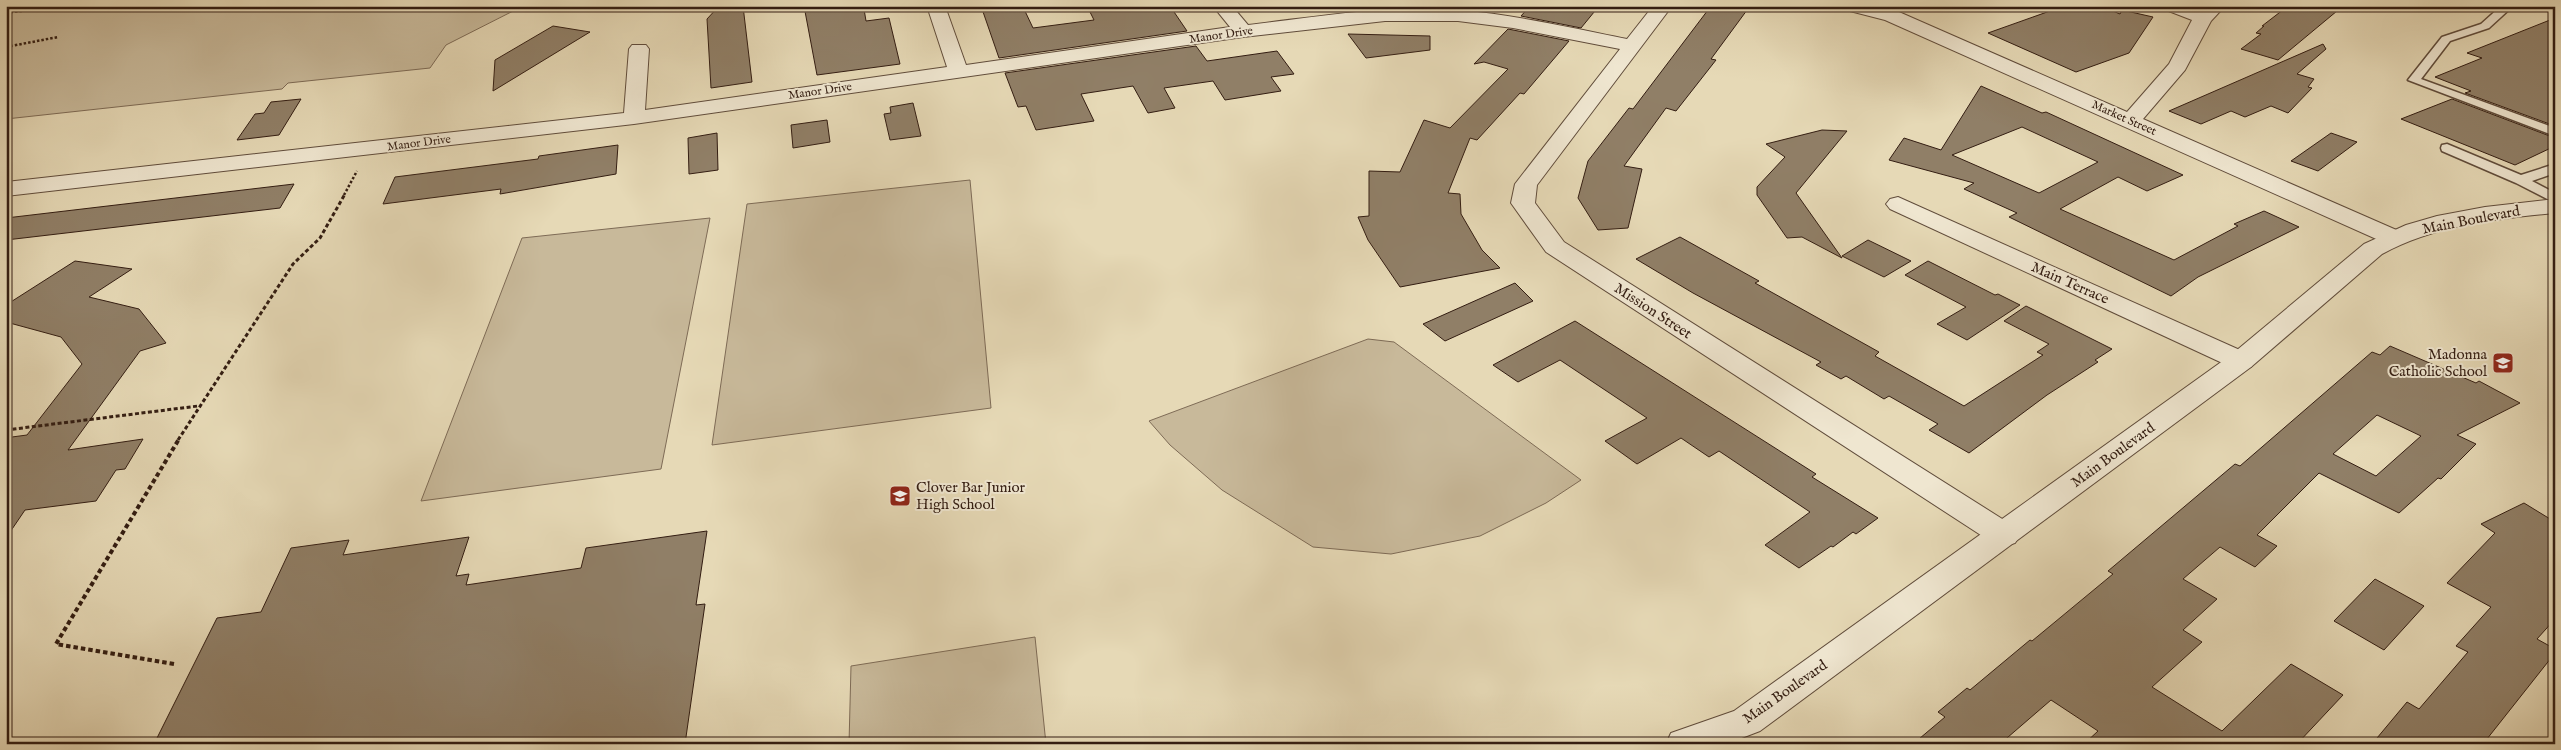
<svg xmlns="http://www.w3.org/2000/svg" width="2561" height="750" viewBox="0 0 2561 750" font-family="'IM FELL English',serif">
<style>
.green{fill:#c8b99a;stroke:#7e6b56}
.building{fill:#907f67;stroke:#331d12;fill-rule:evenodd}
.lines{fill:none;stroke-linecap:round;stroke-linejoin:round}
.service-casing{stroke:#604c3b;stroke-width:3}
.minor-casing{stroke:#604c3b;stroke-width:2}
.tertiary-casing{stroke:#604c3b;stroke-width:2}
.path-far2{stroke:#331d12;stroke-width:2.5;stroke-dasharray:2.5 2;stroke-linecap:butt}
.path-far1{stroke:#331d12;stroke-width:3;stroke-dasharray:4 2.5;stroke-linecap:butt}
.path{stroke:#331d12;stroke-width:4;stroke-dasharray:4.5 3;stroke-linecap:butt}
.service{fill:#efe6d0;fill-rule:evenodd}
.minor{fill:#efe6d0;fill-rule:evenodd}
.tertiary{fill:#efe6d0;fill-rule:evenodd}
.labels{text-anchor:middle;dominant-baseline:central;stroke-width:4;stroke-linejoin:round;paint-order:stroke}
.far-street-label{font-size:12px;fill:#331d12;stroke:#efe6d0}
.street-label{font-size:15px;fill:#331d12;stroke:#efe6d0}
.poi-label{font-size:15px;fill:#331d12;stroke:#efe6d0;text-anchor:end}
</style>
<rect width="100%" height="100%" fill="#e6d9b6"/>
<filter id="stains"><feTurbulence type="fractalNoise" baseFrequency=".004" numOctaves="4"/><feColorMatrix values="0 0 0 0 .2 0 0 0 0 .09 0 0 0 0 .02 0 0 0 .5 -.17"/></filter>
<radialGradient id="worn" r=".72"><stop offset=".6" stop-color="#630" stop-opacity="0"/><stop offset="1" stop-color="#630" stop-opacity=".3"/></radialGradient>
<g class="green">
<path d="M6 6H523L446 45 430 68 288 83 282 89 6 119Z"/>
<path d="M970 180 991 408 712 445 747 204Z"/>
<path d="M710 218 661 469 421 501 522 238Z"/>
<path d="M1368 339 1394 342 1581 480 1546 503 1480 536 1391 554 1313 547 1222 490 1170 445 1149 421Z"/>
<path d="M1035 637 1046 744H849L851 666Z"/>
</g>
<g class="building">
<path d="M719 6H743L752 82 711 88 707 19Z"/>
<path d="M804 6H853V11L864 9 866 21 889 18 900 64 817 75Z"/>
<path d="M981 6H1020L1021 9H1024L1033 28 1094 20 1087 6H1170L1187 31 999 58Z"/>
<path d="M1530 6H1599L1581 28 1521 16Z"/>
<path d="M1711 6H1750L1711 59 1716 60 1676 111 1666 108 1624 166 1642 169 1628 228 1598 230 1578 198 1588 161 1629 108 1633 109Z"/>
<path d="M2064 6H2101L2120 14 2122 10 2153 17 2129 53 2076 72 1988 33Z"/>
<path d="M2288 6H2343L2278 60 2241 49 2261 34 2256 33 2264 26H2262Z"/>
<path d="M2555 18V126L2465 93 2471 91 2435 77 2482 58 2467 53Z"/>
<path d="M553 26 590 32 493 91 495 60Z"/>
<path d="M1508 29 1569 41 1524 94 1520 93 1477 140 1470 138 1448 193 1460 194 1461 214 1482 250 1500 268 1400 287 1368 240 1358 217 1369 216V171L1400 172 1424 120 1450 128 1508 69 1484 62 1474 64Z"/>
<path d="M1348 34 1430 36V50L1366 58Z"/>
<path d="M2323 44 2326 49 2297 74 2314 79 2308 87 2312 88 2288 113 2271 106 2245 117 2231 111 2201 124 2169 111Z"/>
<path d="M1196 46 1207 61 1277 51 1294 74 1271 77 1281 91 1225 100 1213 81 1164 88 1175 108 1148 113 1133 86 1081 94 1094 121 1036 130 1026 106 1018 107 1005 73Z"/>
<path d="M1981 86 2042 113 2046 112 2183 175 2147 191 2118 177 2060 209 2174 260 2238 226 2234 224 2264 211 2299 227 2198 277 2171 296 2009 217 2017 213 1964 189 1974 183 1889 160 1904 138 1941 150ZM2022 127 2098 162 2039 193 1952 155Z"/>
<path d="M301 99 279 135 237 140 255 114 264 113 271 102Z"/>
<path d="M2452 99 2555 138V146L2515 165 2401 119Z"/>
<path d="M913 103 921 136 890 140 884 114 891 113 890 107Z"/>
<path d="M827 120 830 142 793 148 791 125Z"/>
<path d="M1822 130 1847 131 1796 193 1842 258 1802 237 1787 238 1757 195V187L1785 157 1766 144Z"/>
<path d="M717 133 718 170 689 174 688 138Z"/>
<path d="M2331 133 2357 142 2318 171 2291 161Z"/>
<path d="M618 145 616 174 500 194 501 189 383 204 395 177 538 159 539 156Z"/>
<path d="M294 184 280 208 6 240V218Z"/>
<path d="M1680 237 1759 281 1755 283 1879 352 1875 356 1964 406 2043 355 2037 352 2049 344 2004 321 2026 306 2112 349 2095 360 2098 362 2047 395 1969 453 1929 430 1938 424 1889 396 1884 399 1846 376 1841 379 1816 365 1821 362 1693 293 1636 259Z"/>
<path d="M1868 240 1911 261 1884 277 1842 256Z"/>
<path d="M75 261 132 269 89 297 139 309 166 343 140 351 68 450 143 439 125 469 116 470 96 501 25 510 6 538V445L12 437 27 435 82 364 61 337 6 322V305Z"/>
<path d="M1928 261 1995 295 1998 294 2020 305 1967 340 1937 324 1966 307 1905 275Z"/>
<path d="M1515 283 1533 301 1445 341 1423 324Z"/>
<path d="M1575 321 1816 474 1812 477 1878 518 1856 534 1853 532 1833 547 1831 546 1799 568 1765 545 1810 512 1719 451 1709 457 1681 438 1637 464 1605 441 1647 418 1560 360 1518 382 1493 365Z"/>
<path d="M2390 346 2476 383 2479 381 2520 403 2457 435 2476 444 2441 479 2438 478 2399 513 2319 473 2257 535 2277 546 2255 567 2220 547 2183 579 2217 599 2183 630 2202 642 2152 687 2222 731 2291 664 2343 695 2297 744H2084L2098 731 2051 700 2000 744H1913L1945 717 1938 712 1967 688 1970 690 2030 640 2032 641 2113 574 2108 571 2235 464 2240 466 2372 352 2380 355ZM2377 415 2421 436 2376 476 2333 454Z"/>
<path d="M2524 503 2555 522V619L2537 639 2555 649V653L2483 744H2372L2407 702 2419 709 2468 652 2456 646 2491 607 2447 583 2495 533 2481 524Z"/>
<path d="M707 531 696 605 705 604 685 744H154L217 618 261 612 291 548 349 540 343 555 469 537 456 576 469 574 466 585 581 568 586 548Z"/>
<path d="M2375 579 2424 606 2384 650 2334 621Z"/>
</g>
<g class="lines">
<g class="service-casing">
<g id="service">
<path d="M2501 6H2513L2489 28 2450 41 2421 79 2555 128V136L2408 80 2442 37 2481 24Z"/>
<path d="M2447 144 2521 175 2555 164V173L2532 181 2555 193V203L2516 183 2442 151 2441 148 2442 145Z"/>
</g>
</g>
<g class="minor-casing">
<g id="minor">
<path d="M927 6H945L966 65 1230 27 1213 6H1232L1248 25C1317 17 1389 4 1459 10 1516 15 1572 28 1627 39L1653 6H1672L1537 185 1535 203 1564 242 2015 527 2020 535 2015 543 2004 546 1993 543 1546 252 1511 203 1515 184 1620 49 1513 28 1458 21H1385L1243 37 634 124 6 196V182L624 113 629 49 632 45H646L649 49 645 110 947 67Z"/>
<path d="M1843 6H1875L1899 12 2127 112 2169 64 2192 20 2166 10 2163 6H2189L2200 10 2205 6H2225L2211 21 2185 70 2143 119 2401 232 2404 237 2401 242 2392 244 2383 242 1885 20 1846 10Z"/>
<path d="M1898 197 2251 355 2255 361 2251 367 2241 369 2231 367 1890 209 1886 204 1890 199Z"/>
</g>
</g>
<g class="tertiary-casing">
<path id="tertiary" d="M2555 199V213C2494 219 2436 225 2382 254L2251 367 1760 731 1726 744H1666L1671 733 1734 711 2231 355 2364 244 2406 225 2437 216 2485 207Z"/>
</g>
<g class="path-far2">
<path d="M6 13 59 6"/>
<path d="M6 47 58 37"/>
<path d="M344 195 357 171"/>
</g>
<g class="path-far1">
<path d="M6 430 198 406"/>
<path d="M178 440 293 264 320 238 345 194"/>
</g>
<path class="path" d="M174 664 56 644 179 439"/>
<use href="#service" class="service"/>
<use href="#minor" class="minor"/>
<use href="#tertiary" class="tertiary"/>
</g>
<defs>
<g id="school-square" transform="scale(1.125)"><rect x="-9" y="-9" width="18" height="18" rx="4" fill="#8f2418" stroke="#efe6d0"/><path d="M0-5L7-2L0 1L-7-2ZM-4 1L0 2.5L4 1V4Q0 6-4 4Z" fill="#fff"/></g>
</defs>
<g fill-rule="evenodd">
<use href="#school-square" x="2503" y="363"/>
<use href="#school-square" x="900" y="496"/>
</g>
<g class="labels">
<g class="far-street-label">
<text transform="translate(1221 35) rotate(-8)">Manor Drive</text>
<text transform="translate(820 91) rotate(-8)">Manor Drive</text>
<text transform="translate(2124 118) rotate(24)">Market Street</text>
<text transform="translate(419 143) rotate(-7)">Manor Drive</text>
</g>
<g class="street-label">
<text transform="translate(2471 220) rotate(-11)">Main Boulevard</text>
<text transform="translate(2070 283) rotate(24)">Main Terrace</text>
<text transform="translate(1653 311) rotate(33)">Mission Street</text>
<text transform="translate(2113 455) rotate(-36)">Main Boulevard</text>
<text transform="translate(1785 692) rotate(-35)">Main Boulevard</text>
</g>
<g class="poi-label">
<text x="2487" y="354">Madonna<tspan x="2487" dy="17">Catholic School</tspan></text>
<text x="916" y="487" text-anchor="start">Clover Bar Junior<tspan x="916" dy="17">High School</tspan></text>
</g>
</g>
<rect width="2561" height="750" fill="none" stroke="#e6d9b6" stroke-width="25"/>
<rect x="8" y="8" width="2546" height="735" fill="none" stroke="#331d12" stroke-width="2.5"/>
<rect x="12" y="12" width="2536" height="725" fill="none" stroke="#331d12"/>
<rect width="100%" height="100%" filter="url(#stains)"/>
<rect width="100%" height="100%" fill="url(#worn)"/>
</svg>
